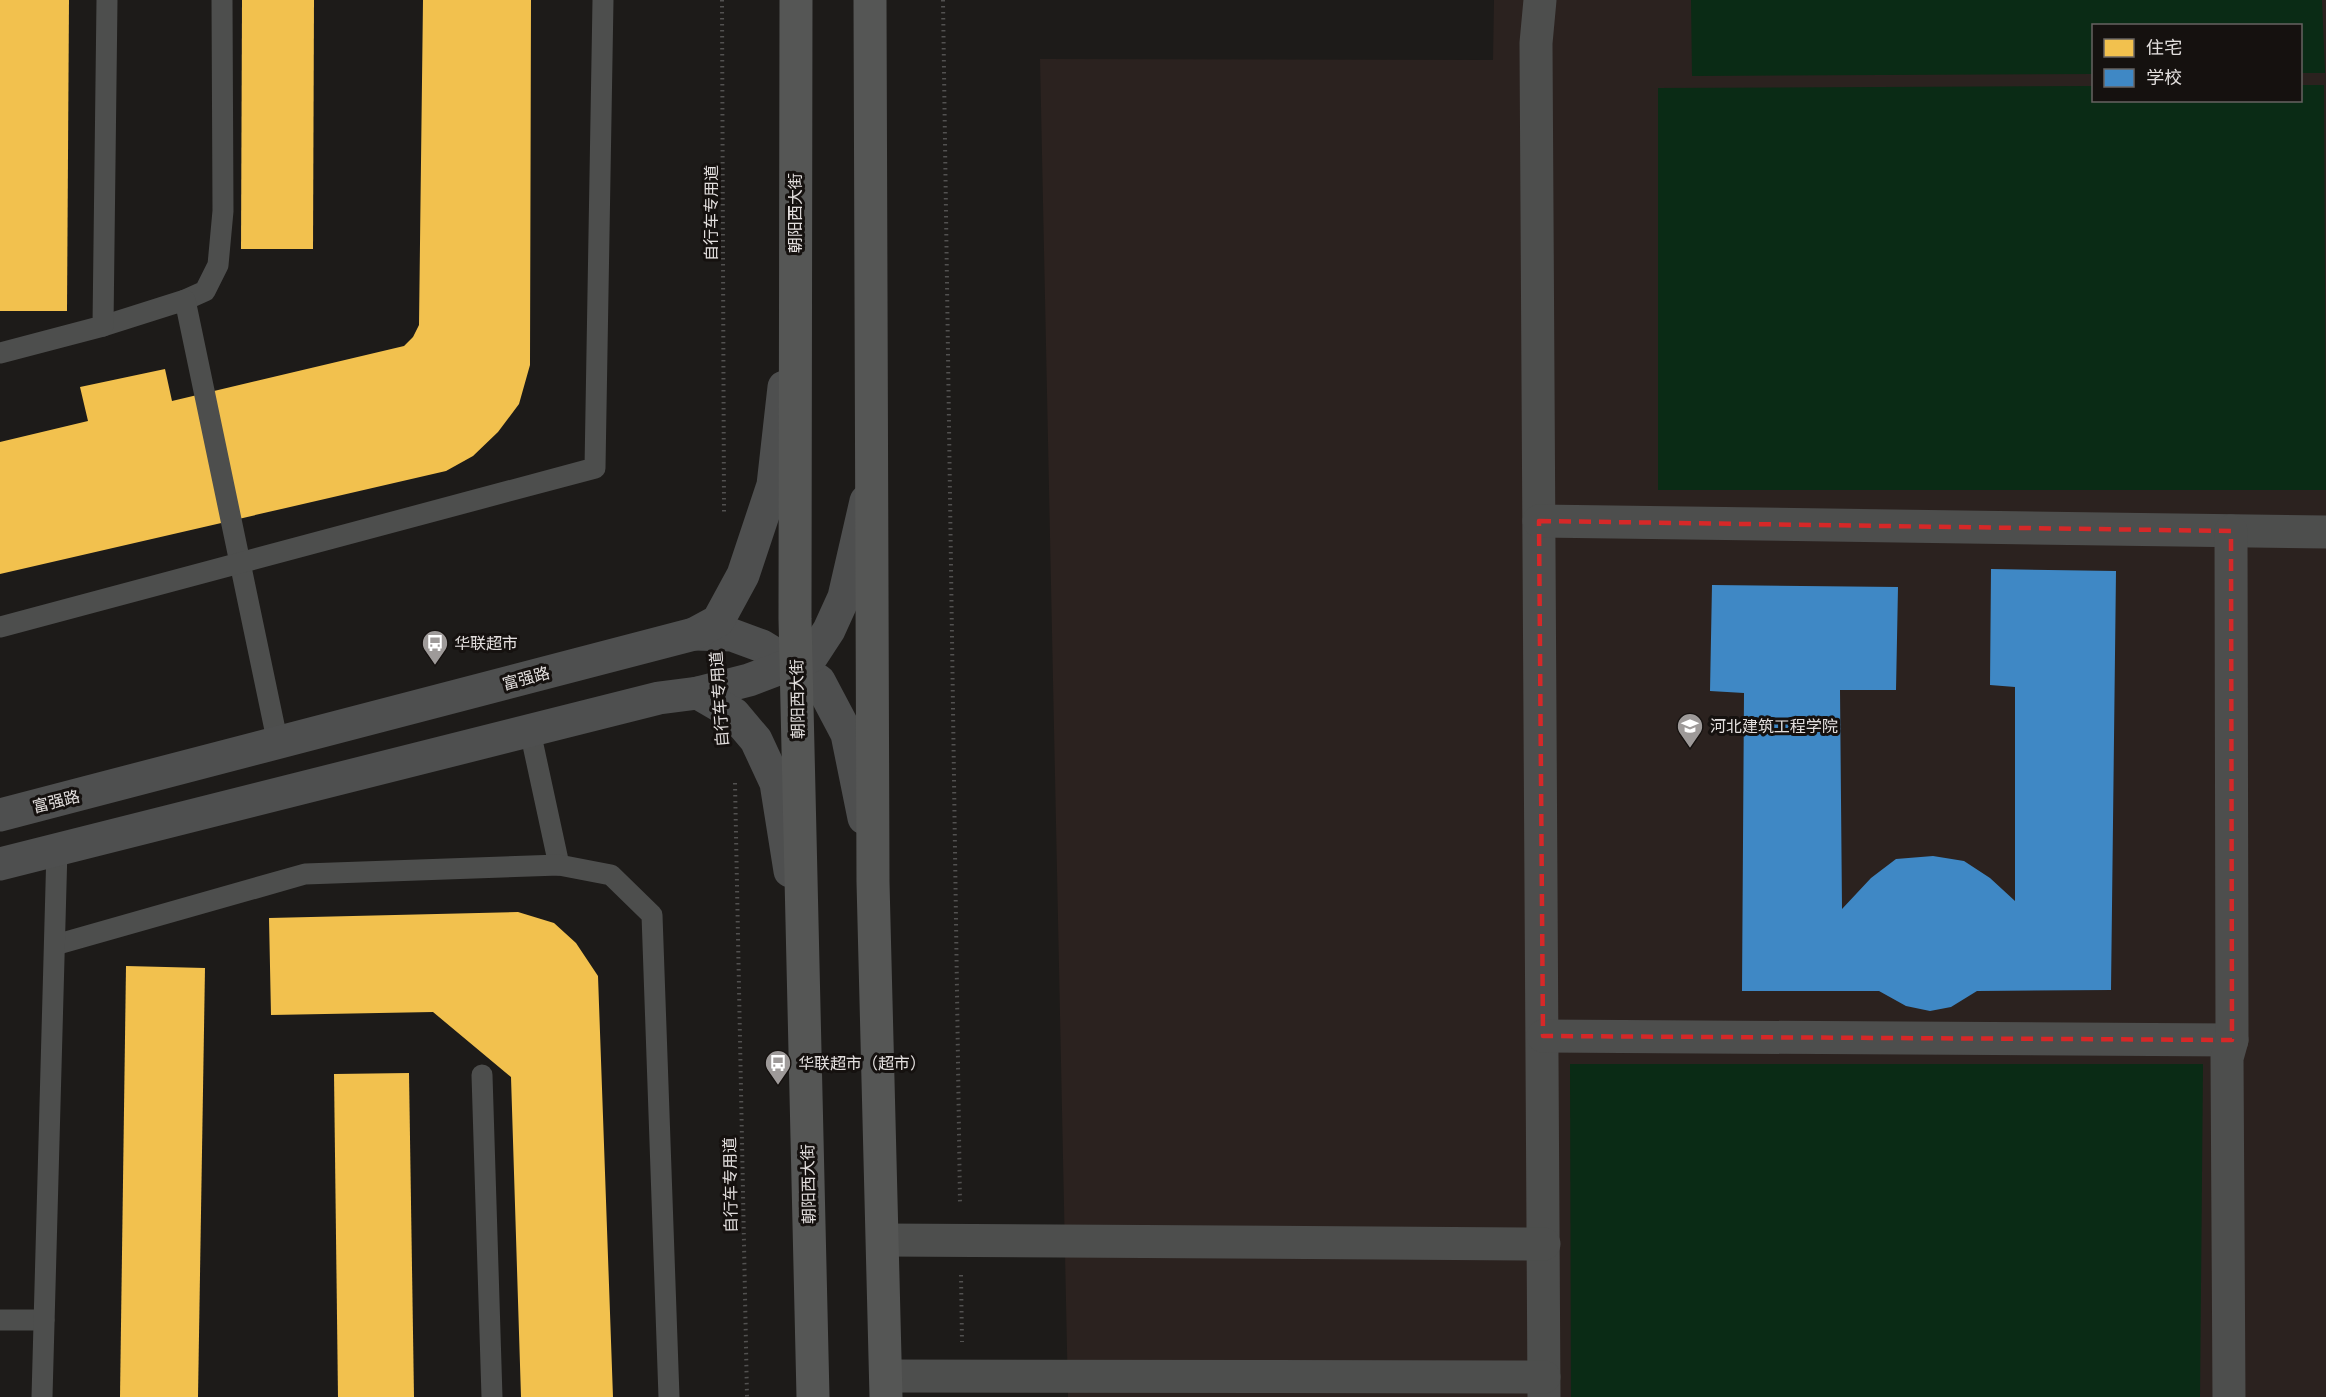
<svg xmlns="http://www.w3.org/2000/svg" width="2326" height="1397" viewBox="0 0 2326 1397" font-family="Manrope,'Noto Sans SC',sans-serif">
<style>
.built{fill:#2b221f;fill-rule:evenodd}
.green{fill:#0a2b15}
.homes{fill:#f2c14e}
.schools{fill:#3f88c5}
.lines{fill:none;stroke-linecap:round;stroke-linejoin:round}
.path{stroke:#525150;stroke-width:4;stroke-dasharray:1.5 4.5;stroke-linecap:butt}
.service{stroke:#4d4e4d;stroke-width:21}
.minor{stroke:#4d4e4d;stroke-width:33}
.secondary{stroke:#4e4f4f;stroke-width:33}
.primary{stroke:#555655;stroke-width:33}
.marked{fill:none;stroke:#d62828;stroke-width:4.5;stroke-dasharray:12 8;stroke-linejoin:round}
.labels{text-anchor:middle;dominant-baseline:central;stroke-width:6;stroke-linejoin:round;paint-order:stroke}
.street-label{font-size:16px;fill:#e3dfde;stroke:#15110f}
.poi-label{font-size:16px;fill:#e3dfde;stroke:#15110f;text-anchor:start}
</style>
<rect width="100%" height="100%" fill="#1d1b19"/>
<path class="built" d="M1494 0H2326V1397H1068L1040 59 1493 60ZM2094 26H2300V100H2094Z"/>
<g class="green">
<path d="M1691 0H2322L2325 73H2301L2300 26H2094L2093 74 1692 76Z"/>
<path d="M2301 85H2324L2326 490H1658V88L2093 86 2094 100H2300Z"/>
<path d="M1570 1064H2203L2200 1397H1571Z"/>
</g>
<g class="homes">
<path d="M0 0H69L67 311H0Z"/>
<path d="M242 0H314L313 249H241Z"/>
<path d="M423 0H531L530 365 519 404 498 432 473 456 446 471 0 574V442L88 421 80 387 165 369 172 401 404 346 413 337 419 325Z"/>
<path d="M518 912 554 923 576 943 598 976 613 1397H521L511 1077 433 1012 271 1015 269 918Z"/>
<path d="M126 966 205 968 198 1397H120Z"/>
<path d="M409 1073 414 1397H338L334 1074Z"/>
</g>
<path class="schools" d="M1991 569 2116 571 2111 990 1977 991 1951 1007 1930 1011 1906 1006 1879 991H1742L1744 693 1710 691 1712 585 1898 587 1896 690H1840L1842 909 1871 878 1896 859 1933 856 1964 861 1990 878 2015 901V687L1990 685Z"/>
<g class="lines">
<g class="path">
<path d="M722 0 724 512"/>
<path d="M943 0 960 1204"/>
<path d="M735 783 747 1397"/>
<path d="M961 1275 962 1342"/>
</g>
<g class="service">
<path d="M185 300 205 291 218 265 223 211 222 0"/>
<path d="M103 326 185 300 278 744"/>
<path d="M0 353 103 326 107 0"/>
<path d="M0 627 595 468 603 0"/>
<path d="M530 731 559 865"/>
<path d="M55 945 305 874 559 865 611 875 652 915 669 1397"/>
<path d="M482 1075 492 1397"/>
<path d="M0 1320H44"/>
<path d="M42 1397 57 849"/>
</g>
<g class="minor">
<path d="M1540 0 1536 43 1544 1397"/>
<path d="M1539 521 2326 532"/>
<path d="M1543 1036 2232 1040"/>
<path d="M883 1240 1544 1244"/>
<path d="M886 1376 1544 1377"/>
<path d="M2229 1397 2227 1058 2232 1040 2231 531"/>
</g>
<g class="secondary">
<path d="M694 634 732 635 762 646 819 681 847 734 864 818"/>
<path d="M698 693 749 680 812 656 829 630 844 597 866 501"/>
<path d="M0 815 694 634 718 621 743 575 773 485 784 387"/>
<path d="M0 864 659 698 698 693 734 714 756 740 776 783 790 871"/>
</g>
<g class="primary">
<path d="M796 0 795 619 813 1397"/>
<path d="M870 0 873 882 886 1397"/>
</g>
</g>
<path class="marked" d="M1539 521 2231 531 2232 1040 1543 1036Z"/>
<defs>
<g id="bus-pin" transform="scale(1.35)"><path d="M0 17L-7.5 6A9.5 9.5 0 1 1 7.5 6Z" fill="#9e9a99" stroke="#15110f"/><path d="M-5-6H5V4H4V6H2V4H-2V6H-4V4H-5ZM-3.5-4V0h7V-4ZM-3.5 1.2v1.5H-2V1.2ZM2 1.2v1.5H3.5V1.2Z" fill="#fff"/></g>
<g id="university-pin" transform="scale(1.35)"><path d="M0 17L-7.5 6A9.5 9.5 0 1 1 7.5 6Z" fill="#9e9a99" stroke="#15110f"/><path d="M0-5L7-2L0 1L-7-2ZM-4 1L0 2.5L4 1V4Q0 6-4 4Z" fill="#fff"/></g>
</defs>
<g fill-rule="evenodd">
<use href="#bus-pin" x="435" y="643"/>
<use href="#university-pin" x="1690" y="726"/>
<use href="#bus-pin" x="778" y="1063"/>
</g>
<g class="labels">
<g class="street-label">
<text transform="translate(711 213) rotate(-90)">自行车专用道</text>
<text transform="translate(795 213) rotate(-90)">朝阳西大街</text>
<text transform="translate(526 678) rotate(-15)">富强路</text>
<text transform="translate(719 699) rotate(-94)">自行车专用道</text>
<text transform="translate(797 699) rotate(-91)">朝阳西大街</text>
<text transform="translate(56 801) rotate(-14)">富强路</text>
<text transform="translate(808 1184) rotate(-91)">朝阳西大街</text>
<text transform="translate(730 1185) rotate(-91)">自行车专用道</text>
</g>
<g class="poi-label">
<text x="454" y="643">华联超市</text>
<text x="1710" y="726">河北建筑工程学院</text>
<text x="798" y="1063">华联超市（超市）</text>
</g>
</g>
<rect x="2092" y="24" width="210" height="78" fill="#15110f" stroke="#676362" stroke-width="1.5"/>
<rect x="2104" y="39" width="30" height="18" fill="#f2c14e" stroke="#676362" stroke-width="1.5"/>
<text x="2146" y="54" font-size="18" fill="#e3dfde">住宅</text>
<rect x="2104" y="69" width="30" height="18" fill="#3f88c5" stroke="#676362" stroke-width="1.5"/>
<text x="2146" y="84" font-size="18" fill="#e3dfde">学校</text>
</svg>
